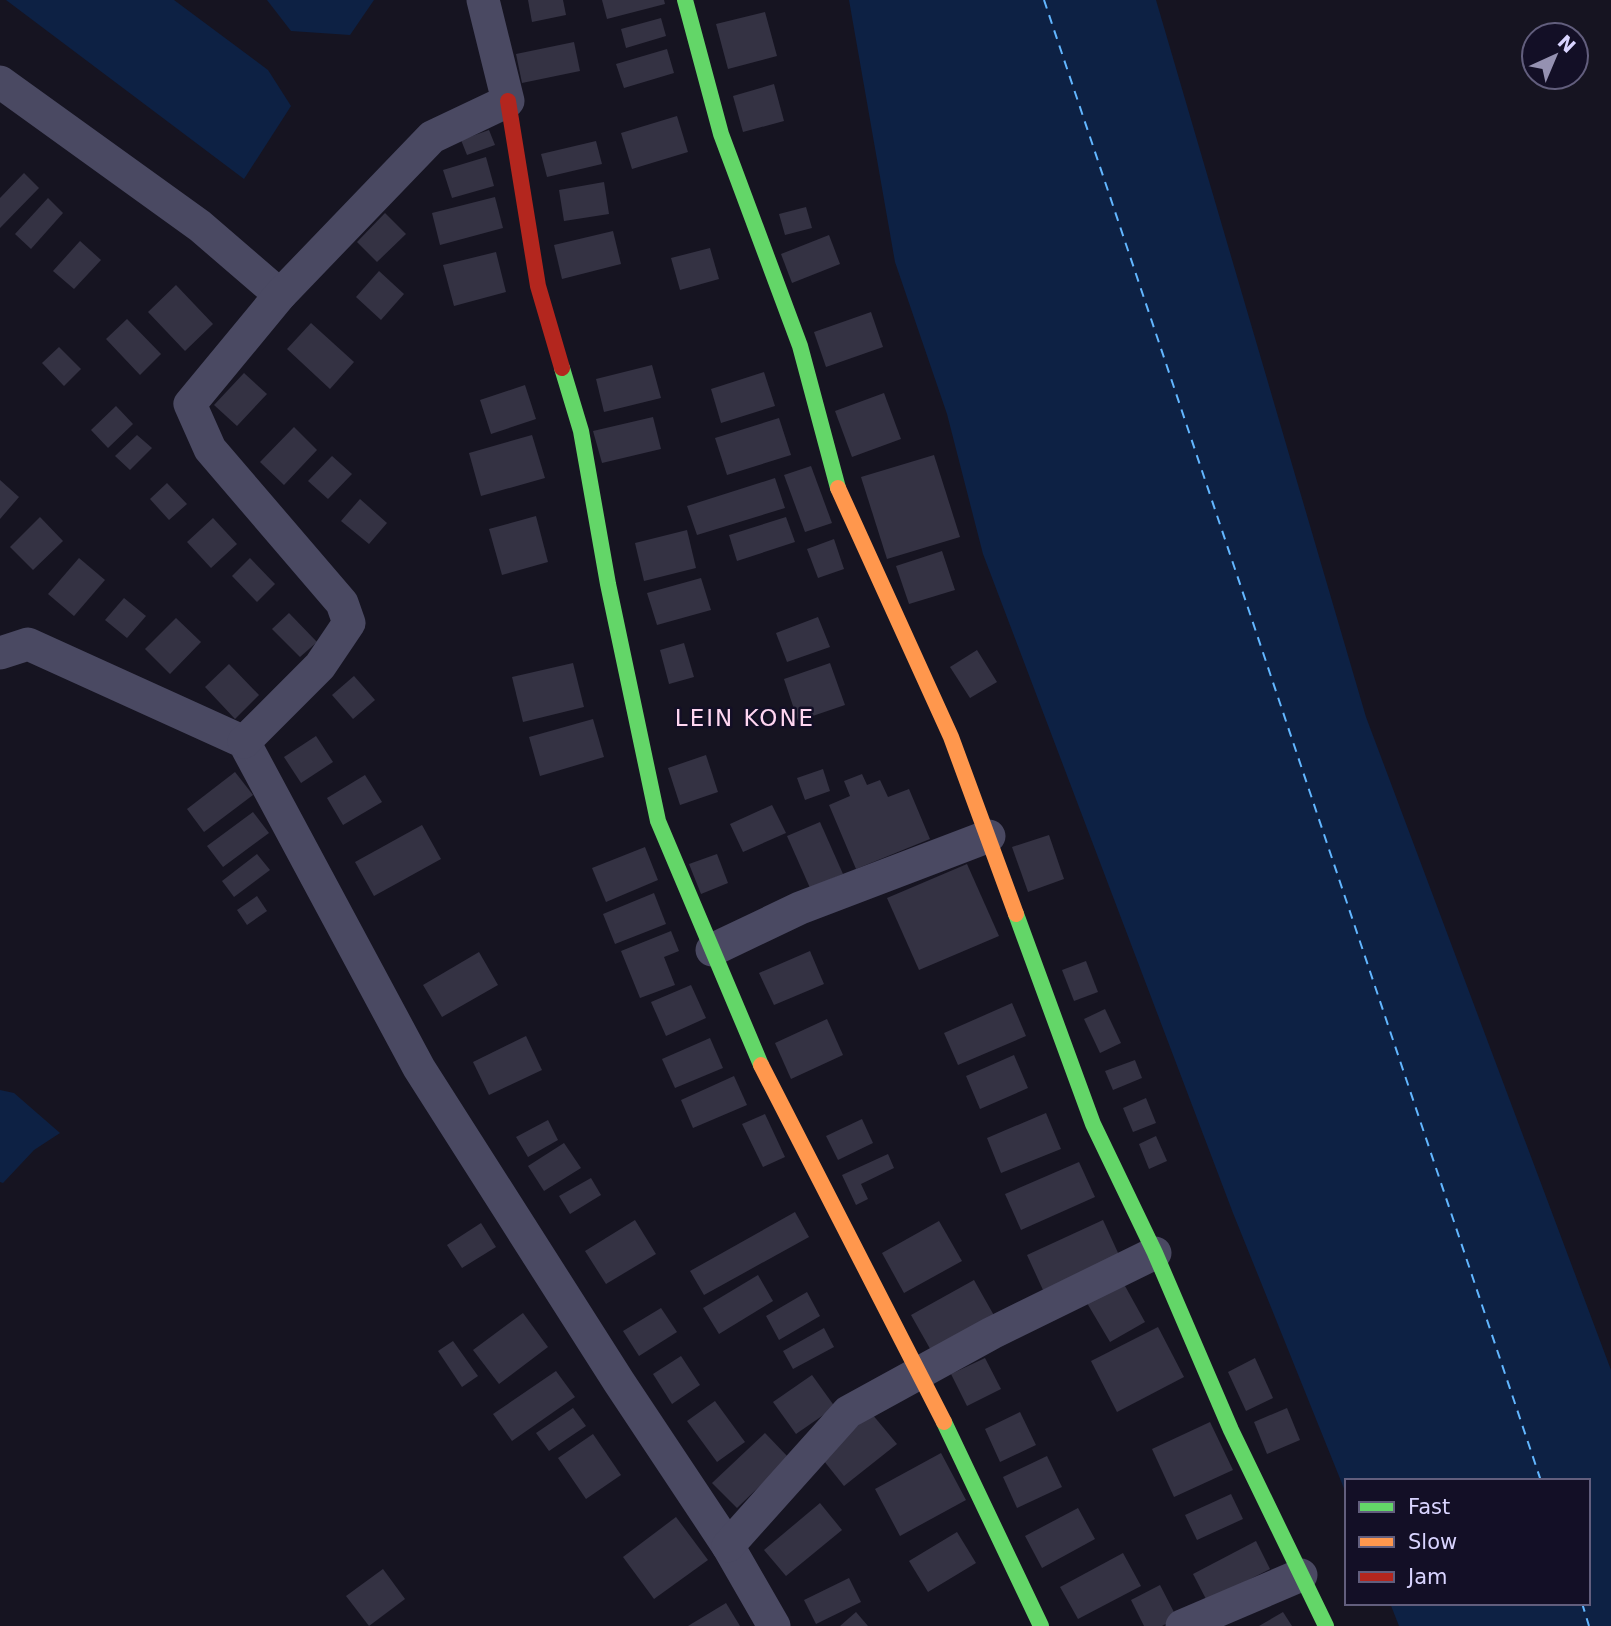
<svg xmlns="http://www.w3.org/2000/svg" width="1611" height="1626" viewBox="0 0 1611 1626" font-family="'DejaVu Sans',sans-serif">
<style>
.water{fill:#0d2144}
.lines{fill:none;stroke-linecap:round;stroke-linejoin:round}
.ferry{stroke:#62b6ff;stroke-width:2;stroke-dasharray:9 7;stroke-linecap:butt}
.building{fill:#343243}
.street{stroke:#4a4962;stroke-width:33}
.fast{stroke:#63d668;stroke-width:16}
.slow{stroke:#ff974d;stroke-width:16}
.jam{stroke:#b3261e;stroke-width:16}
.labels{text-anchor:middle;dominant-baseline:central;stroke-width:5;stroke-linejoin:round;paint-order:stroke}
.quarter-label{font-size:23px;letter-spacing:2px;fill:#ffd6f0;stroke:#130f26}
</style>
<rect width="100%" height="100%" fill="#161421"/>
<g class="water">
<path d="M6 0H174L268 70 291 106 244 179Z"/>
<path d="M267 0H374L350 35 291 31Z"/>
<path d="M849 0H1156L1366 717 1611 1370V1626H1399L1390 1603H1588V1481H1347V1496L1233 1213 983 554 947 414 895 262Z"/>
<path d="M0 1090 14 1093 60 1133 34 1150 3 1183 0 1182Z"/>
</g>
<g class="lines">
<g class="ferry">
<path d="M1044 0 1541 1481"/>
<path d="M1582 1603 1589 1626"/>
</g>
</g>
<g class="building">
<path d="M528 0H563L566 15 532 22Z"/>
<path d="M602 0H664L665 4 607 19Z"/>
<path d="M765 12 777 56 728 69 716 24Z"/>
<path d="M661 18 666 36 626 48 621 29Z"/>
<path d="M574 42 580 71 522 83 516 54Z"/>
<path d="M667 49 674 73 624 88 616 64Z"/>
<path d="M774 84 784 121 743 132 733 96Z"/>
<path d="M677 116 688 152 632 169 621 133Z"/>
<path d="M489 130 495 145 467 155 461 140Z"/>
<path d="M596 141 602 164 547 177 541 154Z"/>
<path d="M486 157 494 186 452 198 443 170Z"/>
<path d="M24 173 39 188 0 228V198Z"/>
<path d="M604 182 609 214 564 221 559 190Z"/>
<path d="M495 197 503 228 440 245 432 213Z"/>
<path d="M48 198 63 213 31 249 15 234Z"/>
<path d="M806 207 812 228 785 235 779 214Z"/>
<path d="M385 213 406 234 377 262 357 242Z"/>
<path d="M613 231 621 264 562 279 554 245Z"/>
<path d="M829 235 840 264 792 283 781 254Z"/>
<path d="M80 241 101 260 74 289 53 271Z"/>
<path d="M710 248 719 279 680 290 671 258Z"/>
<path d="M496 252 506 292 454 306 443 265Z"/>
<path d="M379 271 404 294 381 320 356 297Z"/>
<path d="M176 285 213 324 185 351 148 312Z"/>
<path d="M871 312 883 347 826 367 814 332Z"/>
<path d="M127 319 161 354 140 375 106 339Z"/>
<path d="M311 323 354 362 330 389 287 349Z"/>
<path d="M59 347 81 369 64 386 42 363Z"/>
<path d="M652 365 661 398 604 412 596 379Z"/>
<path d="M764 372 775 406 721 423 711 389Z"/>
<path d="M244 373 267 394 237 426 214 405Z"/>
<path d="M525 385 536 419 491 434 480 400Z"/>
<path d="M884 393 901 439 852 457 835 411Z"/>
<path d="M116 406 133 424 108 448 91 430Z"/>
<path d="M653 417 661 449 602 463 593 431Z"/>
<path d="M779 418 791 455 727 475 715 438Z"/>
<path d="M294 427 317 450 284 485 260 462Z"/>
<path d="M137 435 152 448 130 470 115 456Z"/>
<path d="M532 435 545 478 481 496 469 453Z"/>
<path d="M934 455 960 537 887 559 861 477Z"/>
<path d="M332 456 352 474 328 499 308 481Z"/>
<path d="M811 466 832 523 805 532 784 475Z"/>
<path d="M775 478 785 508 697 535 687 506Z"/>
<path d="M0 480 19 497 0 519Z"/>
<path d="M167 483 187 504 169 520 150 499Z"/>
<path d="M360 499 387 523 369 544 341 521Z"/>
<path d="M536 516 548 562 502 575 489 529Z"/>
<path d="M40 517 63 541 33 570 10 547Z"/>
<path d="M786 517 795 542 737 561 729 535Z"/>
<path d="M213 518 237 544 211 568 187 542Z"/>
<path d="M687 530 696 568 644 581 635 543Z"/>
<path d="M834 539 844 569 818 578 807 549Z"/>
<path d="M942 551 955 590 909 604 896 566Z"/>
<path d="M79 558 105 580 74 616 48 594Z"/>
<path d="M250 558 275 584 257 602 232 576Z"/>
<path d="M701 578 711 610 657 625 647 593Z"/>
<path d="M124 598 146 616 127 638 105 620Z"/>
<path d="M289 613 317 642 300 657 272 629Z"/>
<path d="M818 617 830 647 787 662 776 633Z"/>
<path d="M176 618 201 642 170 674 145 649Z"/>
<path d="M684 643 694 677 669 684 660 650Z"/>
<path d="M977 650 997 682 970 698 950 667Z"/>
<path d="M573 663 584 707 523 722 512 677Z"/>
<path d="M830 663 845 705 798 721 784 679Z"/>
<path d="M229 664 259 695 235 719 205 687Z"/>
<path d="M354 676 375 700 353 719 332 695Z"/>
<path d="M593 719 604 757 540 776 529 737Z"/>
<path d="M316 736 333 762 301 783 284 757Z"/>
<path d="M706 755 718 792 680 805 668 768Z"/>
<path d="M823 769 830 791 805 800 797 778Z"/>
<path d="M235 772 253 795 204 832 187 809Z"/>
<path d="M862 774 867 785 880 780 888 797 909 789 930 839 856 869 829 805 850 796 844 781Z"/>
<path d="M365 775 382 802 343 825 327 798Z"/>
<path d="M772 805 786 833 743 852 730 824Z"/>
<path d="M253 812 269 833 223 867 207 846Z"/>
<path d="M820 822 843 874 810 888 787 836Z"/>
<path d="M422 825 441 859 374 896 355 862Z"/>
<path d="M1049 835 1064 879 1028 892 1012 847Z"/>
<path d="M645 847 658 880 606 902 592 868Z"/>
<path d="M257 854 270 870 234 897 222 881Z"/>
<path d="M717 854 728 883 701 894 689 864Z"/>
<path d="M967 864 999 936 919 970 887 898Z"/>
<path d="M654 893 666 924 615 944 603 914Z"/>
<path d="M257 896 267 911 247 925 237 910Z"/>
<path d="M671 931 679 951 664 957 675 985 640 998 621 951Z"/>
<path d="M810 951 824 984 774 1005 759 973Z"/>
<path d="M479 952 498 985 442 1017 423 985Z"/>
<path d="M1086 961 1098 992 1074 1001 1062 970Z"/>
<path d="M691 985 706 1018 666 1036 651 1002Z"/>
<path d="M1012 1003 1026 1036 958 1065 944 1033Z"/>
<path d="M1105 1009 1121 1043 1100 1053 1084 1019Z"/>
<path d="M827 1019 843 1055 791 1079 775 1043Z"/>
<path d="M526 1036 542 1070 489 1095 473 1062Z"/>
<path d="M710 1038 723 1068 675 1088 662 1059Z"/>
<path d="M1014 1055 1028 1088 980 1109 966 1076Z"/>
<path d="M1135 1060 1142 1078 1113 1090 1105 1071Z"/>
<path d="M734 1076 747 1105 693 1128 681 1100Z"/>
<path d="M1146 1098 1156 1123 1133 1132 1123 1108Z"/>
<path d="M1046 1113 1061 1149 1001 1173 987 1138Z"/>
<path d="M765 1114 785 1157 763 1167 742 1124Z"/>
<path d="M862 1119 873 1143 838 1160 826 1136Z"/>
<path d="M548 1120 558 1140 528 1157 516 1137Z"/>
<path d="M1156 1136 1167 1161 1149 1169 1139 1144Z"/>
<path d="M564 1143 581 1168 544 1191 528 1166Z"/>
<path d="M888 1154 894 1168 861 1184 868 1199 856 1205 842 1175Z"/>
<path d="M1079 1162 1095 1197 1021 1230 1005 1194Z"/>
<path d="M591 1178 601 1195 570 1214 559 1196Z"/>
<path d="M795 1212 809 1237 704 1295 690 1271Z"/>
<path d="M635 1220 656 1254 606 1284 585 1251Z"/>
<path d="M1103 1220 1119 1255 1043 1290 1027 1255Z"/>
<path d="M939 1221 962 1261 904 1293 882 1253Z"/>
<path d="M481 1223 496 1247 462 1268 447 1245Z"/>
<path d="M758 1275 773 1301 719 1334 703 1308Z"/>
<path d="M1120 1277 1145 1322 1110 1342 1084 1298Z"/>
<path d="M974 1280 996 1319 933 1354 911 1315Z"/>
<path d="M807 1292 820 1316 779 1340 766 1316Z"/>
<path d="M661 1308 677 1332 639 1356 623 1331Z"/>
<path d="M523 1313 548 1347 499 1384 473 1350Z"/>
<path d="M1158 1327 1184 1377 1117 1412 1091 1361Z"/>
<path d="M824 1328 834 1347 793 1369 783 1351Z"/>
<path d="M453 1341 478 1376 462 1387 438 1351Z"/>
<path d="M681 1356 700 1385 672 1404 653 1374Z"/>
<path d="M985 1358 1001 1389 967 1406 951 1374Z"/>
<path d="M1255 1358 1273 1398 1246 1411 1228 1372Z"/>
<path d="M556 1371 575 1397 512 1441 493 1414Z"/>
<path d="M812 1375 835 1407 796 1434 773 1402Z"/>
<path d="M715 1401 745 1442 717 1462 687 1421Z"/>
<path d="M573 1408 586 1426 549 1451 536 1433Z"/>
<path d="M1287 1408 1300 1440 1267 1454 1254 1422Z"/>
<path d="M1020 1412 1036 1445 1000 1462 985 1429Z"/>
<path d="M872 1414 897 1444 844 1486 820 1456Z"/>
<path d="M1210 1422 1233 1470 1174 1497 1152 1449Z"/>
<path d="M765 1433 789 1458 737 1508 712 1483Z"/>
<path d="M593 1434 621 1475 586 1499 558 1458Z"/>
<path d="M941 1453 966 1500 900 1536 875 1489Z"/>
<path d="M1047 1456 1062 1487 1017 1508 1003 1477Z"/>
<path d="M1231 1494 1243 1519 1197 1540 1185 1515Z"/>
<path d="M820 1503 842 1530 786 1576 764 1550Z"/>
<path d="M1078 1508 1095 1539 1042 1568 1025 1536Z"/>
<path d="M676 1517 708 1560 654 1599 623 1557Z"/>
<path d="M957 1532 976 1563 928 1592 909 1561Z"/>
<path d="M1256 1541 1270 1569 1207 1601 1193 1574Z"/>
<path d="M1123 1553 1141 1586 1078 1619 1060 1587Z"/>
<path d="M383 1569 405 1599 369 1626 346 1596Z"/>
<path d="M849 1578 861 1602 816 1624 804 1600Z"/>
<path d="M1160 1585 1177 1618 1162 1626H1144L1131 1600Z"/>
<path d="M726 1603 740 1626H688Z"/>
<path d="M856 1612 868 1626H840Z"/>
<path d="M1283 1612 1292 1626H1259Z"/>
</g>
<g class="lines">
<g class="street">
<path d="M0 82 200 226 280 295"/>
<path d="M0 653 28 644 244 742 419 1068 619 1382 728 1546 774 1626"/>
<path d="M244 742 320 666 349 623 342 603 210 449 190 404 280 295 432 137 508 101 483 0"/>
<path d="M712 950 800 908 989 836"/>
<path d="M728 1546 848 1412 992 1333 1155 1253"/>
<path d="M1182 1626 1301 1575"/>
</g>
<g class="fast">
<path d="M685 0 721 134 800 346 838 488"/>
<path d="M562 368 581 431 608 584 658 821 761 1065"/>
<path d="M1016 914 1093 1124 1155 1253 1231 1430 1326 1626"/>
<path d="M944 1422 1041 1626"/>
</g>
<g class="slow">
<path d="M838 488 951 737 1016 914"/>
<path d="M761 1065 944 1422"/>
</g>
<path class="jam" d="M508 101 538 286 562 368"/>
</g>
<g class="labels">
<g class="quarter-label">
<text x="745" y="718">LEIN KONE</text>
</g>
</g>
<rect x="1345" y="1479" width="245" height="126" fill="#130f26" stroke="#625e7d" stroke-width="2"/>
<rect x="1359" y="1502" width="35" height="10" fill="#63d668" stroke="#625e7d" stroke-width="2"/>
<text x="1408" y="1514" font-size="21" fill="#d9d4ff">Fast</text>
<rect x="1359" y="1537" width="35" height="10" fill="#ff974d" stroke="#625e7d" stroke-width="2"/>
<text x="1408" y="1549" font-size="21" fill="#d9d4ff">Slow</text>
<rect x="1359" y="1572" width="35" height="10" fill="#b3261e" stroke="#625e7d" stroke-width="2"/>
<text x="1408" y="1584" font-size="21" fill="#d9d4ff">Jam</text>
<g transform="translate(1555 56) rotate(44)"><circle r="33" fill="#130f26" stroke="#625e7d" stroke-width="2"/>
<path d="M0-5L12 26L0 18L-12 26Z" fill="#9591b1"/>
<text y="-10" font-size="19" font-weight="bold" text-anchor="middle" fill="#d9d4ff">N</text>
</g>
</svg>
